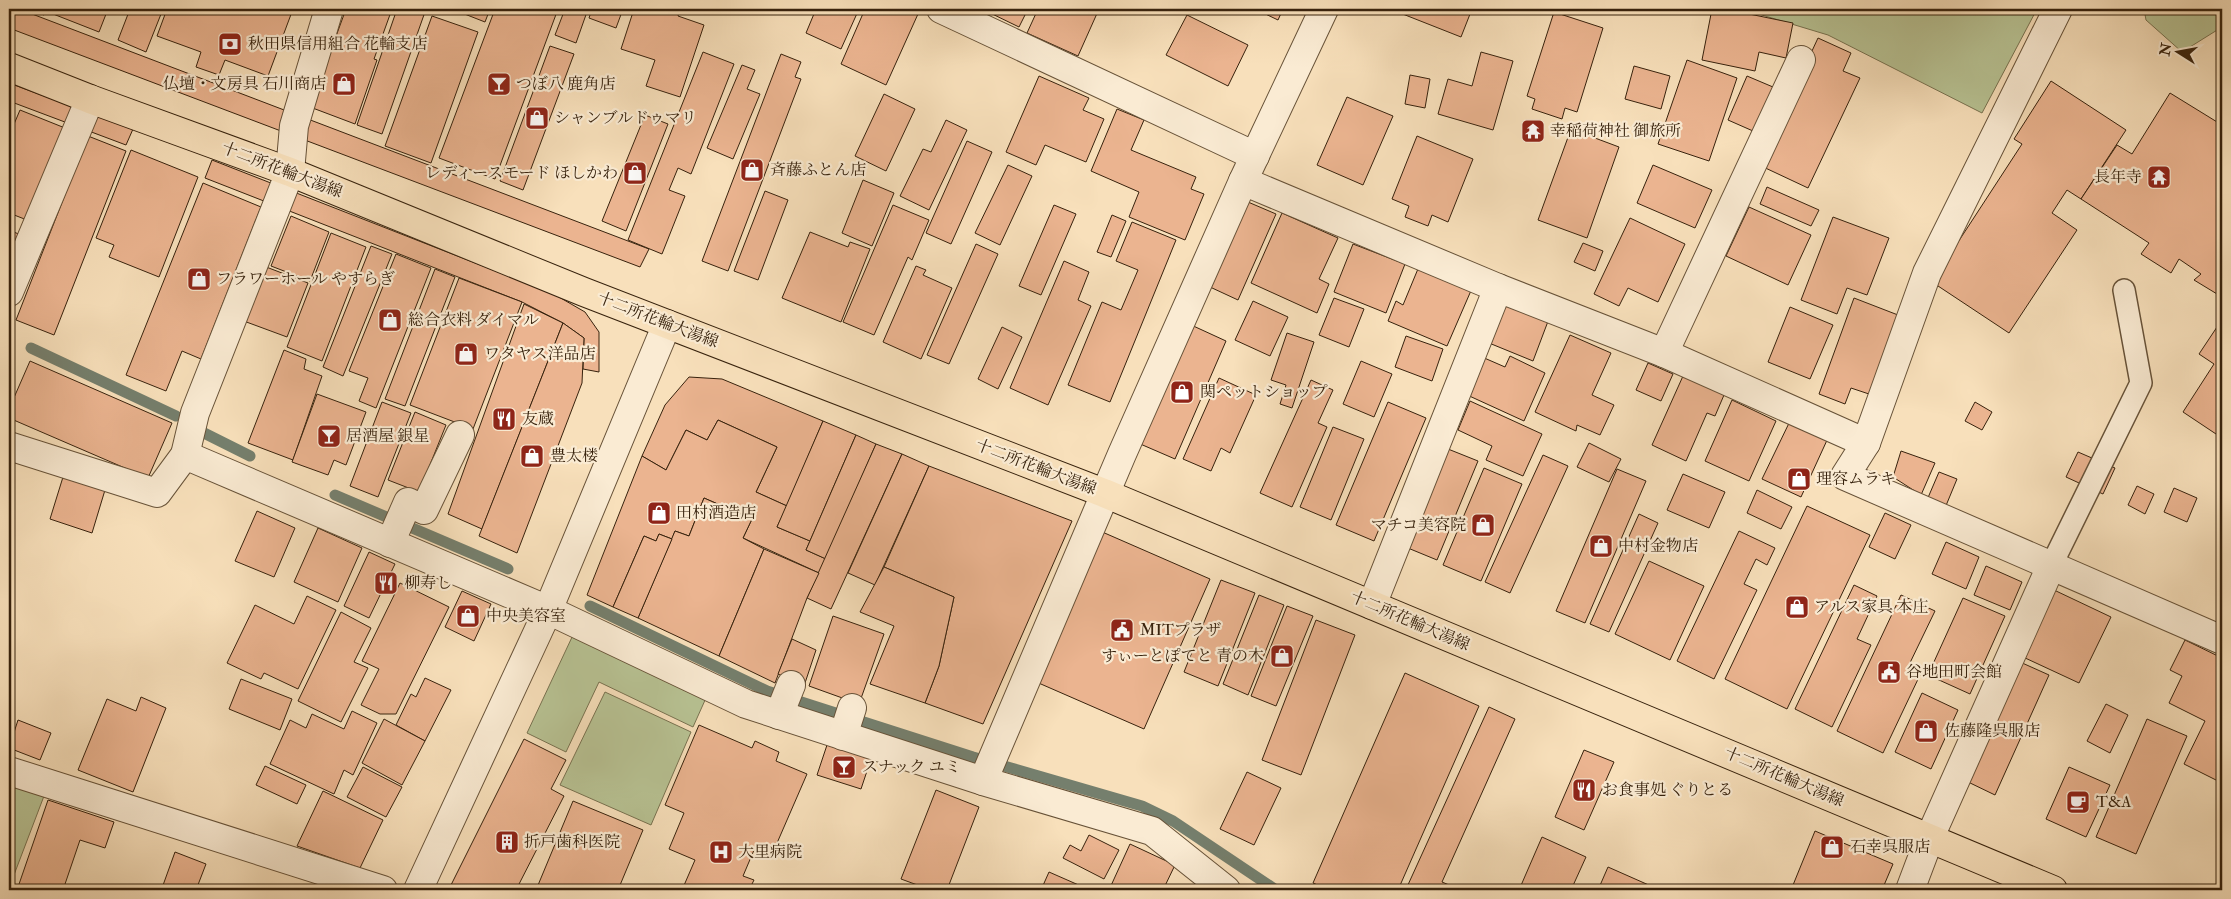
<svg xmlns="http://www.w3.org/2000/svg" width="2231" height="899" viewBox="0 0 2231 899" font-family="'IM FELL Double Pica','Noto Serif JP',serif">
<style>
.green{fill:#b8c394;stroke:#787250}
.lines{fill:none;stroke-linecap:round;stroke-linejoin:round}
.stream{stroke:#757f6d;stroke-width:11}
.building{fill:#ebb490;stroke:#37220d}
.service-casing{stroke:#675238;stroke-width:24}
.minor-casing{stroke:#675238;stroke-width:30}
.tertiary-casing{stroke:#675238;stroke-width:30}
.primary-casing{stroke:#37220d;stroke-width:30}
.service{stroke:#faebd3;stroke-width:21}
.minor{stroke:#faebd3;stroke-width:28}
.tertiary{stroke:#faebd3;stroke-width:28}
.primary{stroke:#f8e0bb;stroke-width:28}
.labels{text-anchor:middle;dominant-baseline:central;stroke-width:4.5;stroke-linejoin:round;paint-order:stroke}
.poi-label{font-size:16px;fill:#37220d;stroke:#faebd3;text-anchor:start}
.street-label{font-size:16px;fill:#37220d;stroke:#faebd3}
</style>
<rect width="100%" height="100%" fill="#f8e0bb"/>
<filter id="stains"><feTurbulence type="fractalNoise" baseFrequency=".004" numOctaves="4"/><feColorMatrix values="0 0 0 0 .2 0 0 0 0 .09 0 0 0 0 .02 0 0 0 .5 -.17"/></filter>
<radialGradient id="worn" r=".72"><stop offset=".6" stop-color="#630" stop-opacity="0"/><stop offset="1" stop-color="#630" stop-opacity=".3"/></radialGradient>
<g class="green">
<path d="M1742 9H2037L1982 113 1828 35Z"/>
<path d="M2144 9H2222V27L2182 52 2146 20Z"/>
<path d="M573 635 706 698 693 727 599 682 566 752 527 733Z"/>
<path d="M605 692 691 732 651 825 560 785Z"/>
<path d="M9 784 44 796 9 888Z"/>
</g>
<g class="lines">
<g class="stream">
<path d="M31 348 176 416"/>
<path d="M200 431 250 456"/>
<path d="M335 495 508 569"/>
<path d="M590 606 767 691 973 757 1142 806 1173 821 1276 890"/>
</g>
</g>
<g class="building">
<path d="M9 9H19L649 249 640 267 9 28Z"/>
<path d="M27 9H47L44 15Z"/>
<path d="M49 9H108L99 32 48 12Z"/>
<path d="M130 9H163L146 52 118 40Z"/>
<path d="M167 9H293L268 76 225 60 219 75 196 67 201 52 157 36Z"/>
<path d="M346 9H392L374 59 377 60 355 124 310 107Z"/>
<path d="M397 9H426L382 134 357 125Z"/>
<path d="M463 9H490L485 22 462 13Z"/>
<path d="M495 9H558L495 179 439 158Z"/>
<path d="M565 9H588L576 43 555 35Z"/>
<path d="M592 9H623L616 28 589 18Z"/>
<path d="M634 9H680L678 16 704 25 680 97 646 86 655 60 621 49Z"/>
<path d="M816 9H859L841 49 806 33Z"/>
<path d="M865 9H907L918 14 886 85 841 64Z"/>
<path d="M982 9H1028L1019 27Z"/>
<path d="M1038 9H1099L1078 56 1027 33Z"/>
<path d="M1255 9H1283L1278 20Z"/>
<path d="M1390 9H1472L1461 37Z"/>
<path d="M1712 9H1725L1793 23 1786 58 1759 52 1755 71 1702 60Z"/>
<path d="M1554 12 1603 28 1577 112 1565 108 1562 119 1532 109 1535 99 1527 96Z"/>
<path d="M1187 15 1248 45 1228 86 1166 55Z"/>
<path d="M432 16 478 32 431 163 385 146Z"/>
<path d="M1818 38 1851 53 1843 71 1860 78 1808 188 1759 165Z"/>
<path d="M550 46 574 54 523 190 500 181Z"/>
<path d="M703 52 734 64 691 174 678 168 669 190 685 196 662 254 628 240Z"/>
<path d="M1481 52 1513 61 1493 130 1438 114 1448 79 1472 86Z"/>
<path d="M781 54 801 62 795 77 801 79 728 271 702 261Z"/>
<path d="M1687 60 1737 78 1709 161 1658 144Z"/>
<path d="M742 65 755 70 747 89 760 94 733 159 707 148Z"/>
<path d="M1634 66 1670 76 1661 109 1625 99Z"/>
<path d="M1410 75 1430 79 1425 108 1405 104Z"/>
<path d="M1039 76 1089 98 1083 110 1104 119 1086 162 1045 145 1036 165 1006 152Z"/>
<path d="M1747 76 1773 87 1753 131 1728 120Z"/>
<path d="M2051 81 2126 130 2081 199 2067 190 2052 213 2077 230 2009 333 1932 282 2022 144 2014 139Z"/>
<path d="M9 83 133 129 126 145 9 101Z"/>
<path d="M2170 93 2222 125V297L2194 280 2201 274 2179 259 2171 273 2141 254 2149 243 2081 199 2117 145 2132 154Z"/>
<path d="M884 94 915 109 886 171 855 156Z"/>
<path d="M1347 97 1393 116 1363 185 1317 165Z"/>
<path d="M9 107 14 110 9 123Z"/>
<path d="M1117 109 1144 120 1131 150 1196 177 1191 189 1204 194 1185 240 1129 217 1139 192 1091 171Z"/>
<path d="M20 110 65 128 27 220 9 213V136Z"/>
<path d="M645 115 668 124 626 231 602 221Z"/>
<path d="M946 120 967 130 929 210 900 196 923 149 931 152Z"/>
<path d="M1571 129 1619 147 1587 238 1538 220Z"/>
<path d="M88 136 126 151 54 335 16 320Z"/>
<path d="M1417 136 1473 159 1448 222 1432 215 1428 226 1405 217 1409 206 1392 199Z"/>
<path d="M967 141 992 152 951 244 926 233Z"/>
<path d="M131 150 198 177 159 277 109 257 114 245 96 238Z"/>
<path d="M212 160 552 293 585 312 599 332V372L583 369 584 338 563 323 522 302 205 178Z"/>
<path d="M1008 165 1032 176 1000 245 975 233Z"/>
<path d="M1653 165 1712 190 1695 228 1637 203Z"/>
<path d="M863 180 894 193 872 246 842 233Z"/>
<path d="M203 183 261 207 201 359 182 351 166 391 126 375Z"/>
<path d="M1767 187 1819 210 1811 226 1760 204Z"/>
<path d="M765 191 788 200 758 280 734 271Z"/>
<path d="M1248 202 1276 214 1238 300 1210 287Z"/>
<path d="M893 205 929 220 912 260 908 257 874 335 843 322Z"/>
<path d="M1054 205 1076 214 1041 295 1019 286Z"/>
<path d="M1749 207 1811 235 1788 285 1726 256Z"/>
<path d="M1282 213 1338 238 1319 279 1329 284 1317 313 1251 283Z"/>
<path d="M1112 215 1126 221 1111 257 1097 252Z"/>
<path d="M291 216 329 232 310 281 271 266Z"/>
<path d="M1833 217 1889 238 1867 295 1847 288 1837 314 1801 300Z"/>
<path d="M1630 218 1685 244 1658 302 1628 288 1619 306 1594 294Z"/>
<path d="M1132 222 1176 240 1110 402 1068 385 1102 302 1121 310 1138 270 1116 261Z"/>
<path d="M9 230 21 235 9 263Z"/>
<path d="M810 232 848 247 850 242 870 249 841 322 782 298Z"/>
<path d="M331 233 366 247 322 361 287 347Z"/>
<path d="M1583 243 1603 251 1595 271 1574 262Z"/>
<path d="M976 244 998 254 949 364 927 355Z"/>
<path d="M1353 244 1405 264 1386 313 1334 292Z"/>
<path d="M371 246 392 254 343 376 323 367Z"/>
<path d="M396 254 431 268 376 408 359 401 368 378 349 371Z"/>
<path d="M1064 261 1089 272 1078 300 1091 306 1048 405 1010 388Z"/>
<path d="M1420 264 1473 286 1447 346 1388 321 1396 301 1403 305Z"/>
<path d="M261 265 308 283 287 337 241 320Z"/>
<path d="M916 266 926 270 923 275 952 288 921 359 883 342Z"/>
<path d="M435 269 455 277 405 406 385 399Z"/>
<path d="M459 278 522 302 473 429 410 405Z"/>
<path d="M1334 298 1364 309 1349 347 1319 335Z"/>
<path d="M1854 298 1898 315 1869 394 1851 388 1845 404 1819 394Z"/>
<path d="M1507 299 1550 316 1533 361 1489 343Z"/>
<path d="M1253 301 1288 317 1270 356 1235 340Z"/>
<path d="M524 304 563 323 482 529 448 514Z"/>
<path d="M1790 307 1833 325 1810 379 1768 362Z"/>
<path d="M2221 321 2222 322V438L2183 412 2214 364 2199 354Z"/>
<path d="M563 323 584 338 582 383 517 553 479 536Z"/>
<path d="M1189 324 1226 341 1175 459 1138 443Z"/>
<path d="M1002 327 1022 337 998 389 978 379Z"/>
<path d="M1287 333 1314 342 1292 408 1280 404 1286 385 1271 380Z"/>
<path d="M1570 335 1611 353 1592 395 1614 405 1600 435 1577 425 1576 431 1535 412Z"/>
<path d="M1406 336 1443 349 1432 381 1395 367Z"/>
<path d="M284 350 306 359 304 369 322 376 293 460 248 443Z"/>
<path d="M1510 356 1545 373 1524 421 1465 394 1482 357 1505 367Z"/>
<path d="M30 361 172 423 148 478 9 418V409Z"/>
<path d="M1361 361 1392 374 1374 417 1343 404Z"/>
<path d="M1648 363 1673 374 1661 401 1636 390Z"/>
<path d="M1683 376 1724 395 1715 416 1707 413 1686 461 1652 445Z"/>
<path d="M689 377 722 379 823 421 787 506 756 492 777 447 718 420 707 440 686 430 666 470 642 456 665 405Z"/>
<path d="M1219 378 1256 395 1230 453 1221 448 1211 471 1183 459Z"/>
<path d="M1311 380 1333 390 1318 423 1327 427 1292 507 1260 493Z"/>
<path d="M317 394 366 412 346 465 334 460 328 475 292 462Z"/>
<path d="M1732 400 1776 421 1749 481 1705 461Z"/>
<path d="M1470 401 1542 434 1523 476 1486 460 1492 446 1458 430Z"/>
<path d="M382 402 411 413 378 497 350 486Z"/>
<path d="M1388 402 1426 418 1374 541 1336 525Z"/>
<path d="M1975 402 1992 412 1982 430 1965 421Z"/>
<path d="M415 412 446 425 419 492 388 480Z"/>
<path d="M1791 419 1828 438 1801 497 1762 479Z"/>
<path d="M718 420 777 447 756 492 787 506 777 527 810 541 806 550 826 559 819 573 743 538 752 519 704 498 689 536 675 531 672 539 659 534 656 541 644 536 613 607 587 595 642 456 666 470 686 430 707 440Z"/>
<path d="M823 421 856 435 810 541 777 527Z"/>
<path d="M1333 427 1364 439 1331 520 1300 507Z"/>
<path d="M856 435 876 444 826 559 806 550Z"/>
<path d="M1589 443 1621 459 1609 482 1577 467Z"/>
<path d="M876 444 902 454 831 609 807 598Z"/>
<path d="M1443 447 1478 461 1437 560 1403 546Z"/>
<path d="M1901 451 1935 463 1921 495 1893 477Z"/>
<path d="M2078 452 2115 468 2103 494 2066 477Z"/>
<path d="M902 454 929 466 875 585 848 573Z"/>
<path d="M1543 455 1568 466 1510 593 1485 582Z"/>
<path d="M929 466 1072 521 983 724 925 703 939 666 954 597 884 567Z"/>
<path d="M1484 468 1522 484 1481 581 1443 565Z"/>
<path d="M1617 469 1646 481 1585 623 1556 611Z"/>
<path d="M1939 472 1957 479 1945 508 1927 500Z"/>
<path d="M1683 474 1725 492 1709 528 1667 510Z"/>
<path d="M63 477 105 490 92 533 50 519Z"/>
<path d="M2137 486 2154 494 2145 514 2128 505Z"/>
<path d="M2174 488 2197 498 2187 522 2164 512Z"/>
<path d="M1757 490 1792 507 1781 529 1747 513Z"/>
<path d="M704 498 752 519 743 538 764 549 719 656 638 618 675 531 689 536Z"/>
<path d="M1807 506 1870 535 1787 709 1725 679Z"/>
<path d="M257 511 295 528 274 577 235 561Z"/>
<path d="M1885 513 1911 525 1895 559 1869 547Z"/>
<path d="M1639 514 1658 523 1609 632 1590 624Z"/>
<path d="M318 528 362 548 338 602 294 582Z"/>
<path d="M1100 531 1210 579 1144 729 1034 681Z"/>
<path d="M1739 531 1775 548 1767 565 1756 559 1744 584 1757 590 1714 679 1677 661Z"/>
<path d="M659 534 672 539 638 618 613 607 644 536 656 541Z"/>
<path d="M1946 542 1979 557 1966 589 1932 574Z"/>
<path d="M764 549 819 573 807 598 775 683 719 656Z"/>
<path d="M369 552 395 564 369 618 344 606Z"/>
<path d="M1649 561 1704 586 1670 660 1615 634Z"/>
<path d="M1986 566 2022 582 2010 610 1974 595Z"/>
<path d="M884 567 954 597 939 666 925 703 870 684 894 626 860 612Z"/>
<path d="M1221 580 1255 593 1218 686 1184 672Z"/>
<path d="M400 583 449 607 396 714H380L361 705 379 669 362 661Z"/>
<path d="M1854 585 1877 596 1857 639 1871 645 1832 727 1795 709Z"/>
<path d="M2054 590 2111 617 2079 683 2023 657Z"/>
<path d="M462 591 491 604 474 641 445 627Z"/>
<path d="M1259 595 1284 605 1248 695 1223 684Z"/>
<path d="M1901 595 1935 611 1907 669 1920 675 1883 753 1837 731Z"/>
<path d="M307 596 336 610 298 689 264 673 261 679 227 663 255 605 294 624Z"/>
<path d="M1963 598 2005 616 1970 694 1928 675Z"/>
<path d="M1287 606 1313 616 1276 706 1251 696Z"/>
<path d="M341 612 371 628 354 662 368 668 341 722 298 701Z"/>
<path d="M833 616 884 634 859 704 809 686Z"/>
<path d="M1316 620 1355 635 1301 775 1262 760Z"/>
<path d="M792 639 816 650 804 686 778 674Z"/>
<path d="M2185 640 2222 658V783L2184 764 2205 721 2169 703 2182 676 2170 670Z"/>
<path d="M2020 662 2049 675 1995 795 1966 781Z"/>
<path d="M1405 673 1479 706 1398 890H1329L1313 883Z"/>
<path d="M425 678 451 690 425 741 396 725 411 694 416 697Z"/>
<path d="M241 679 292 699 280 730 229 709Z"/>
<path d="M1922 693 1958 710 1931 769 1895 752Z"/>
<path d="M141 697 166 708 133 792 78 770 107 699 136 711Z"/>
<path d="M2106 704 2128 715 2110 753 2087 741Z"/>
<path d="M1489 707 1515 719 1442 882 1461 890H1415L1407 887Z"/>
<path d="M352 711 377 723 353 775 344 770 334 794 270 764 290 720 306 728 312 714 344 729Z"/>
<path d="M384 719 425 741 402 785 362 763Z"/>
<path d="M2147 719 2187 736 2136 854 2096 837Z"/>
<path d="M18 720 51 733 40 760 9 748Z"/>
<path d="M699 725 752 748 755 741 779 752 776 761 807 774 774 850 757 843 743 876 754 880 749 890H682L695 860 669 849 684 813 665 805Z"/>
<path d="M524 739 566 760 551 789 564 796 516 890H456L450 887Z"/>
<path d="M827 745 871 759 861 789 817 775Z"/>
<path d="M1584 750 1614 762 1584 830 1555 817Z"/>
<path d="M265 766 306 785 297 804 256 785Z"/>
<path d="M363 767 402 787 386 817 347 797Z"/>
<path d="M2069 767 2110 785 2086 837 2046 819Z"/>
<path d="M1247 772 1281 788 1254 845 1220 829Z"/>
<path d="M936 790 979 807 947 890H931L901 879Z"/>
<path d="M323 791 383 820 360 868 297 846Z"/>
<path d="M48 800 114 822 105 848 80 840 63 890H17Z"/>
<path d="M573 801 643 830 618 890H536Z"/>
<path d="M1815 831 1893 864 1882 890H1791Z"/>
<path d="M1089 835 1119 850 1104 879 1063 858 1070 845 1081 851Z"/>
<path d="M1542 837 1586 857 1571 890H1519Z"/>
<path d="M1130 844 1175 865 1163 890H1109Z"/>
<path d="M175 852 206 864 196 890H167L162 888Z"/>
<path d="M1608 867 1660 890H1598Z"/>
<path d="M1049 872 1090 890H1041Z"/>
<path d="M285 885 303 890H282Z"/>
</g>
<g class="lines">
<g class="service-casing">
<path id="service" d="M2051 566 2141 383 2124 290"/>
</g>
<g class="minor-casing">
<g id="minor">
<path d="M941 9 1255 156"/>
<path d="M1243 181 1498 288 1664 353 1866 443 1845 476 2222 640"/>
<path d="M9 292 90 99"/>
<path d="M1664 353 1801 60"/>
<path d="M1866 443 1927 273 2058 9"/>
<path d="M9 446 157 493 185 455 548 610 746 704 983 781 1152 831 1226 890"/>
<path d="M185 455 195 413 290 172 294 126 329 9"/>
<path d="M390 543 408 502 424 510 460 435"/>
<path d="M1372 605 1498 288"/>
<path d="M779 715 791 685"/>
<path d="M843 736 852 708"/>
<path d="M9 771 383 890"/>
<path d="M983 781 1122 454 1243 181 1324 9"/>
<path d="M1910 890 1930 837 2051 566"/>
</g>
</g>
<g class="tertiary-casing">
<path id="tertiary" d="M418 890 548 610 667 324"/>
</g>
<g class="primary-casing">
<path id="primary" d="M9 67 90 99 290 172 584 292 1104 493 2053 890"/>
</g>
<use href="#service" class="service"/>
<use href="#minor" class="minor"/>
<use href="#tertiary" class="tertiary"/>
<use href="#primary" class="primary"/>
</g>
<defs>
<g id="bank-square" transform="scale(1.25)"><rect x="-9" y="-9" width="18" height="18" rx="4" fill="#8f2418" stroke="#faebd3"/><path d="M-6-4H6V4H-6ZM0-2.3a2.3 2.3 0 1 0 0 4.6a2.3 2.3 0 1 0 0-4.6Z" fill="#fff"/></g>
<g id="shop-square" transform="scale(1.25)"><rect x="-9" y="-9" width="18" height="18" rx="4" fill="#8f2418" stroke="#faebd3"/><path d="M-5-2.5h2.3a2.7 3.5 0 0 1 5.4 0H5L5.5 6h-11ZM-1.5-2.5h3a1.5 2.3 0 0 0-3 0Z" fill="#fff"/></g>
<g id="bar-square" transform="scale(1.25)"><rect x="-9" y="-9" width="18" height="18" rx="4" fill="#8f2418" stroke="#faebd3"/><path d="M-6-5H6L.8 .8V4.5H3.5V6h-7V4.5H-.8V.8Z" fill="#fff"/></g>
<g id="temple-square" transform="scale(1.25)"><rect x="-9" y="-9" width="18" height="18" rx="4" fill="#8f2418" stroke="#faebd3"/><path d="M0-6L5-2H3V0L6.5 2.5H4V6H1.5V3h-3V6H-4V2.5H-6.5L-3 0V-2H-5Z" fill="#fff"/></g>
<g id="restaurant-square" transform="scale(1.25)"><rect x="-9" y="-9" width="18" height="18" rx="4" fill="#8f2418" stroke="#faebd3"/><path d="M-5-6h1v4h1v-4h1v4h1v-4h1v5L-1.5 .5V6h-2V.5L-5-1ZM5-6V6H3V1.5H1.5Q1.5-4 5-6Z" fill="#fff"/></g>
<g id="civic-square" transform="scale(1.25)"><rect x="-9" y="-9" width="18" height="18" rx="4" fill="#8f2418" stroke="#faebd3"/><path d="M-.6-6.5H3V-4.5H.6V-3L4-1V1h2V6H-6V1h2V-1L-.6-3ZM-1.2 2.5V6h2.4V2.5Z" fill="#fff"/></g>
<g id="cafe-square" transform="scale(1.25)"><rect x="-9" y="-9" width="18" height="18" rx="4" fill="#8f2418" stroke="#faebd3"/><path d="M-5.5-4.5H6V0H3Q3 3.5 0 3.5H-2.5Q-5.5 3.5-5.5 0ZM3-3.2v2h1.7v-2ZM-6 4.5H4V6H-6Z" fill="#fff"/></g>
<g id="building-square" transform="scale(1.25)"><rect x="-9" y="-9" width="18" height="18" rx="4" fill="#8f2418" stroke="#faebd3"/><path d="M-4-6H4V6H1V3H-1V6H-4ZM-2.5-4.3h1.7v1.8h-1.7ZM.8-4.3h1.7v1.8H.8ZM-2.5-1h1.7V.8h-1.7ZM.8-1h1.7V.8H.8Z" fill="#fff"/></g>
<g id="hospital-square" transform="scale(1.25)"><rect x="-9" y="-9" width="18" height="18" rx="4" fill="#8f2418" stroke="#faebd3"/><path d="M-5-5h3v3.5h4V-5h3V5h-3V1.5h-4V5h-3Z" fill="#fff"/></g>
</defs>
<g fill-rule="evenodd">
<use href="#bank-square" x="230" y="44"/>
<use href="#shop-square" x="344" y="84"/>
<use href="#bar-square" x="499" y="84"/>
<use href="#shop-square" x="537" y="118"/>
<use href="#temple-square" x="1533" y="131"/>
<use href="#shop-square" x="752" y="170"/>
<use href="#shop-square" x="635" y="173"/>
<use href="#temple-square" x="2159" y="177"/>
<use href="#shop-square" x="199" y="279"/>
<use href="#shop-square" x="390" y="320"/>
<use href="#shop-square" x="466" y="354"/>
<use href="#shop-square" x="1182" y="392"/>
<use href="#restaurant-square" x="504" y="419"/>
<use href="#bar-square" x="329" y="436"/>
<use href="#shop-square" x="532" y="456"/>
<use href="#shop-square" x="1799" y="479"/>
<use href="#shop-square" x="659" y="513"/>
<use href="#shop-square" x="1483" y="525"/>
<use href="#shop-square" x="1601" y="546"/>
<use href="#restaurant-square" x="386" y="583"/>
<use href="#shop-square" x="1797" y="607"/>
<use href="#shop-square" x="468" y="616"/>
<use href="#civic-square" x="1122" y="630"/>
<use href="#shop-square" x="1282" y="656"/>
<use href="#civic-square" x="1889" y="672"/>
<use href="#shop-square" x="1926" y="731"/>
<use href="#bar-square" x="844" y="767"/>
<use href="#restaurant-square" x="1584" y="790"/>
<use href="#cafe-square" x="2078" y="802"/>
<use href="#building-square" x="507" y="842"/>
<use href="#shop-square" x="1832" y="847"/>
<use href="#hospital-square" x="721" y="852"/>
</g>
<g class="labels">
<g class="poi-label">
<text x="248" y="44">秋田県信用組合 花輪支店</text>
<text x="326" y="84" text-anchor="end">仏壇・文房具 石川商店</text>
<text x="516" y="84">つぼ八 鹿角店</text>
<text x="554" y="118">シャンブルドゥマリ</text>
<text x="1550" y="131">幸稲荷神社 御旅所</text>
<text x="770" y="170">斉藤ふとん店</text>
<text x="618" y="173" text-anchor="end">レディースモード ほしかわ</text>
<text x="2142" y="177" text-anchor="end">長年寺</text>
<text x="216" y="279">フラワーホール やすらぎ</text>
<text x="408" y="320">総合衣料 ダイマル</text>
<text x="484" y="354">ワタヤス洋品店</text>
<text x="1200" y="392">関ペットショップ</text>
<text x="522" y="419">友蔵</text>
<text x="346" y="436">居酒屋 銀星</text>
<text x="550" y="456">豊太楼</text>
<text x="1816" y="479">理容ムラキ</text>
<text x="676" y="513">田村酒造店</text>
<text x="1466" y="525" text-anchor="end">マチコ美容院</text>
<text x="1618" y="546">中村金物店</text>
<text x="404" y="583">柳寿し</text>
<text x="1814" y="607">アルス家具 本庄</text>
<text x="486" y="616">中央美容室</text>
<text x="1140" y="630">MITプラザ</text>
<text x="1264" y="656" text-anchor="end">すぃーとぽてと 青の木</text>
<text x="1906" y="672">谷地田町会館</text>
<text x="1944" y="731">佐藤隆呉服店</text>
<text x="862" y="767">スナック ユミ</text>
<text x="1602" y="790">お食事処 ぐりとる</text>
<text x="2096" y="802">T&amp;A</text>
<text x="524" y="842">折戸歯科医院</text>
<text x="1850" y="847">石幸呉服店</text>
<text x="738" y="852">大里病院</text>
</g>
<g class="street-label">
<text transform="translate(282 170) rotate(21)">十二所花輪大湯線</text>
<text transform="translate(658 320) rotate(21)">十二所花輪大湯線</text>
<text transform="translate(1036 467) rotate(21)">十二所花輪大湯線</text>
<text transform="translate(1410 621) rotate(23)">十二所花輪大湯線</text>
<text transform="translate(1784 777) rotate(23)">十二所花輪大湯線</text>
</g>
</g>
<rect width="2231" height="899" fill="none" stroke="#f8e0bb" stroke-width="30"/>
<rect x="10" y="10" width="2211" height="879" fill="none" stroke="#37220d" stroke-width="2.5"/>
<rect x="15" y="15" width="2201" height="869" fill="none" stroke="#37220d"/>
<g transform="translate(2178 52) rotate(281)" stroke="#faebd3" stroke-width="4" paint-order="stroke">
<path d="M0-4L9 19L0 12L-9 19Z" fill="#37220d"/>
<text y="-8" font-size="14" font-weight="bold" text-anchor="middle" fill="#37220d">N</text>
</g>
<rect width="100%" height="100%" filter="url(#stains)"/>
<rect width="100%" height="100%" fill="url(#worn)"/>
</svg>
